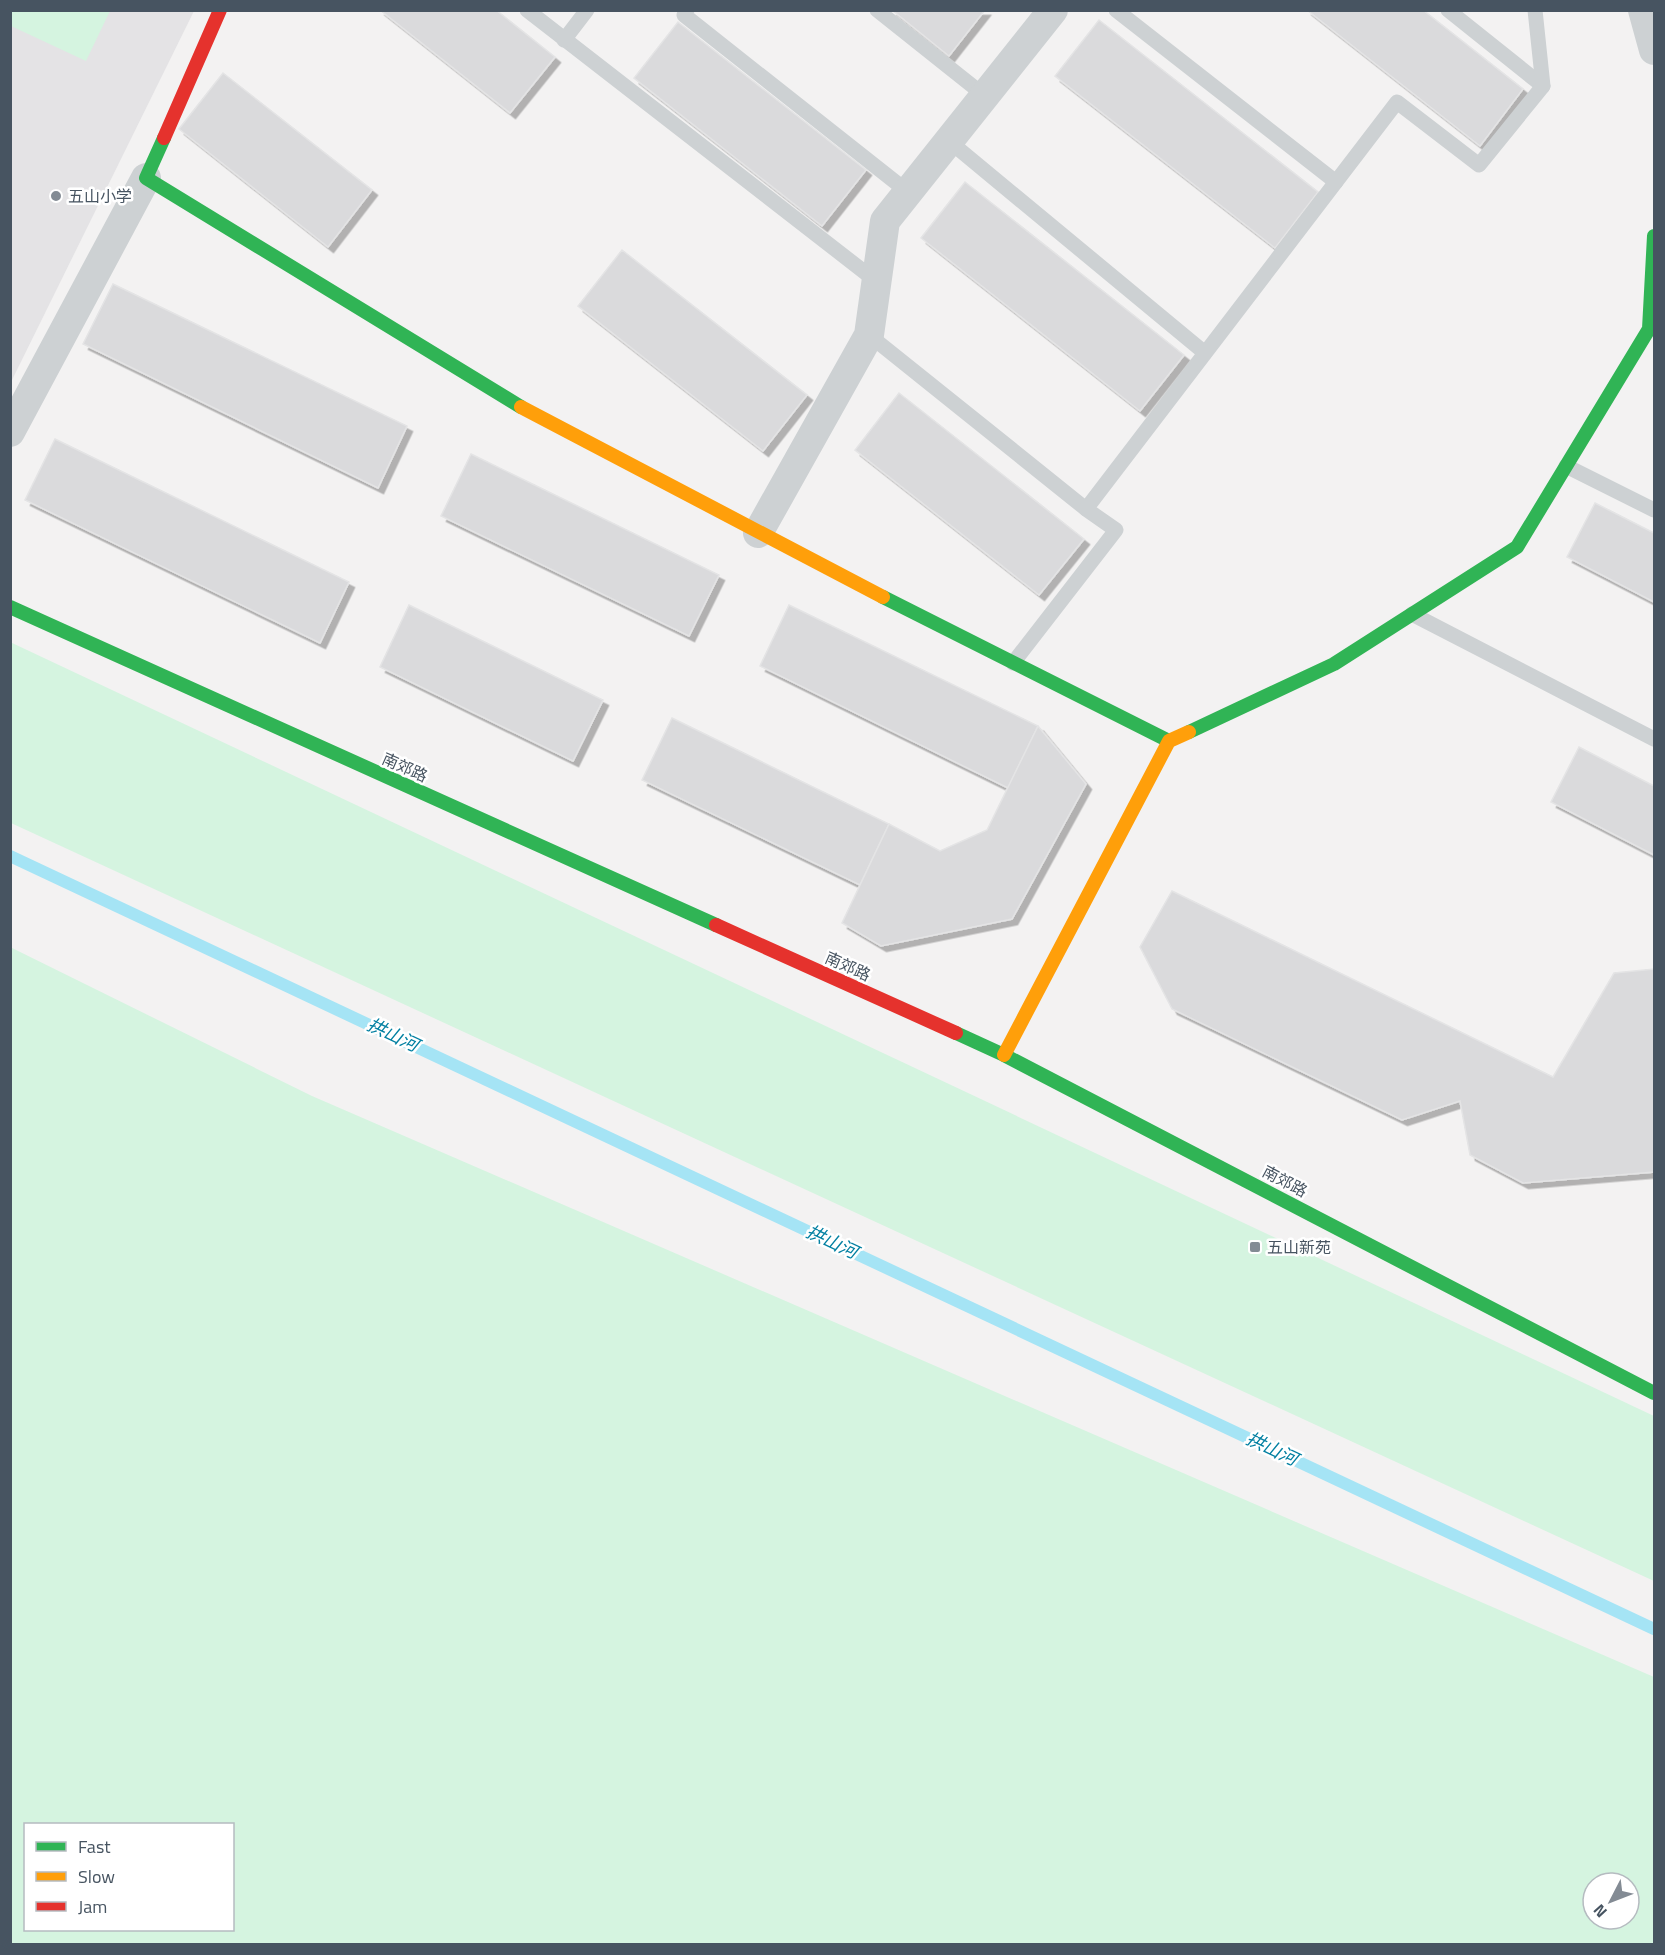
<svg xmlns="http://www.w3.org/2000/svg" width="1665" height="1955" viewBox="0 0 1665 1955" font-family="'Titillium Web','Noto Sans SC',sans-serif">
<defs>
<filter id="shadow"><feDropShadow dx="5.5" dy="5.5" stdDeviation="0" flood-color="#0004"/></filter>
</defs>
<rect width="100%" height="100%" fill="#f3f2f2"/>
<path fill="#e4e3e5" d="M 11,11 L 194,11 L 11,382 Z"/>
<g fill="#d5f4e0" fill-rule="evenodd">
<path d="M 11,10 L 110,10 L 110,11 L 86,61 L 11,26 Z"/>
<path d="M 10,642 L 1654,1416 L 1654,1581 L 11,823 Z"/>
<path d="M 10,947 L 312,1096 L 1654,1677 L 1654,1944 L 11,1944 ZM 26,1824 L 232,1824 L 232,1930 L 26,1930 ZM 1593,1883 L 1629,1883 L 1629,1919 L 1593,1919 Z"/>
</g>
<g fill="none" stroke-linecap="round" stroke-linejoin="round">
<path stroke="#a5e4f5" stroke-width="12" d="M 10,856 L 1654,1629"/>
</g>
<g fill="#dadadc" stroke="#e4e4e5" stroke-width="1.5" filter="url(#shadow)">
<path d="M 380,10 L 496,10 L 555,57 L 510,113 Z"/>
<path d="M 892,10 L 985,10 L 949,56 Z"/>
<path d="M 1307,10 L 1423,10 L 1523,89 L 1480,146 Z"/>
<path d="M 1099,20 L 1318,192 L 1275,248 L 1055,76 Z"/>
<path d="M 678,22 L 866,170 L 822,226 L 634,78 Z"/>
<path d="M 223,73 L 372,190 L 328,247 L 179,129 Z"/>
<path d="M 965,182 L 1184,355 L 1140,411 L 921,238 Z"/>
<path d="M 622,250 L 807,395 L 763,451 L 578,306 Z"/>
<path d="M 113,284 L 407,426 L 378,488 L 83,344 Z"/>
<path d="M 899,393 L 1084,539 L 1039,595 L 855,450 Z"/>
<path d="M 55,439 L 349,582 L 320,643 L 25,500 Z"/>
<path d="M 471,454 L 719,575 L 689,636 L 441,516 Z"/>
<path d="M 1595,503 L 1654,533 L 1654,602 L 1567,557 Z"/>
<path d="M 409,605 L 603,700 L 573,761 L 380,667 Z"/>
<path d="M 789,605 L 1038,726 L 1008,788 L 760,666 Z"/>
<path d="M 672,718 L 889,824 L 860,885 L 642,780 Z"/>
<path d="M 1038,726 L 1086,784 L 1012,919 L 881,946 L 842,923 L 889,824 L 940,851 L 987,830 Z"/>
<path d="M 1579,747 L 1654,786 L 1654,855 L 1551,802 Z"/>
<path d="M 1172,891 L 1553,1077 L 1614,973 L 1654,969 L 1654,1172 L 1523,1183 L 1470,1155 L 1460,1101 L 1402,1120 L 1172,1009 L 1140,947 Z"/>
</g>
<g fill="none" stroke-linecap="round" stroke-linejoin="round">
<g stroke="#cdd1d3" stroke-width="15">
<path d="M 527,10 L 876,281"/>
<path d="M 687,10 L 684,15 L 908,192"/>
<path d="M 877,10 L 985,96"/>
<path d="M 1116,10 L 1336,182"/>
<path d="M 1448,10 L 1543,86"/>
<path d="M 564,40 L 587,10"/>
<path d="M 949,141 L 1205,353"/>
<path d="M 869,335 L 1086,509"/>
<path d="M 1566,466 L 1654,510"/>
<path d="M 1412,614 L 1654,739"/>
<path d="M 1013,663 L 1116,530 L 1086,509 L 1397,102 L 1479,165 L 1543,86 L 1535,10"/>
</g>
<g stroke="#cdd1d3" stroke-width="30">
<path d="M 1643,10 L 1654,50"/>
<path d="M 10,432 L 146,178"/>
<path d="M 758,533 L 869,335 L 885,221 L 1053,10"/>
</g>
<g stroke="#30b455" stroke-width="14">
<path d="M 164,138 L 146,178 L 521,407"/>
<path d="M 883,597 L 1169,741"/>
<path d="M 10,607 L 716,925"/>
<path d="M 1189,732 L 1334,664 L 1517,547 L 1649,329 L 1654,236"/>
<path d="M 956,1033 L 1004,1055 L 1654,1393"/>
</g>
<g stroke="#ff9f0a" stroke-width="14">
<path d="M 521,407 L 883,597"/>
<path d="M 1004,1055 L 1169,741 L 1189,732"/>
</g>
<g stroke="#e5322d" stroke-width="14">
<path d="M 164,138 L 220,10"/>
<path d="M 716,925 L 956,1033"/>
</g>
</g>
<g fill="#838b94" stroke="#fff" stroke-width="2">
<circle cx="56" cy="196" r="6"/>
<rect x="1249" y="1241" width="12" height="12" rx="3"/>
</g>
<g text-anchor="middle" stroke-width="5" stroke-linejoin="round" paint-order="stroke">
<g font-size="16" fill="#475461" stroke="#fff" text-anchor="start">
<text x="68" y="202">五山小学</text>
<text x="1267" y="1253">五山新苑</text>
</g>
<g font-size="16" fill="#475461" stroke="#fff">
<text transform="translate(405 767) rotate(24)" y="6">南郊路</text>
<text transform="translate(848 966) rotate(24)" y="6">南郊路</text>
<text transform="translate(1285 1181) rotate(28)" y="6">南郊路</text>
</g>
<g font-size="18" font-style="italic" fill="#0380a2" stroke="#fff">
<text transform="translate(393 1035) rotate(25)" y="6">拱山河</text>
<text transform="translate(832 1242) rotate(25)" y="6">拱山河</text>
<text transform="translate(1272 1449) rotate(25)" y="6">拱山河</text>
</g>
</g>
<rect width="1665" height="1955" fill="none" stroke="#475461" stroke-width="24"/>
<rect x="24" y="1823" width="210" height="108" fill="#ffffff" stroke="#b5bbc0" stroke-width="1.5"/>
<rect x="36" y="1842" width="30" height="9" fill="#30b455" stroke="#b5bbc0" stroke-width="1.5"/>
<text x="78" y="1853" font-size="18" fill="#475461">Fast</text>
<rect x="36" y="1872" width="30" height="9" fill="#ff9f0a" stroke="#b5bbc0" stroke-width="1.5"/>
<text x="78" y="1883" font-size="18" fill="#475461">Slow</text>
<rect x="36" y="1902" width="30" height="9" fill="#e5322d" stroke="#b5bbc0" stroke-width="1.5"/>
<text x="78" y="1913" font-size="18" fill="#475461">Jam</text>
<g transform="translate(1611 1901) rotate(228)"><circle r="28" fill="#ffffff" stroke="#b5bbc0" stroke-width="1.5"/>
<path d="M0-4.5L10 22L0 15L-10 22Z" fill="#838b94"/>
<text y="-9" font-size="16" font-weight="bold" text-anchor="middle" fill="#475461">N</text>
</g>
</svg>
